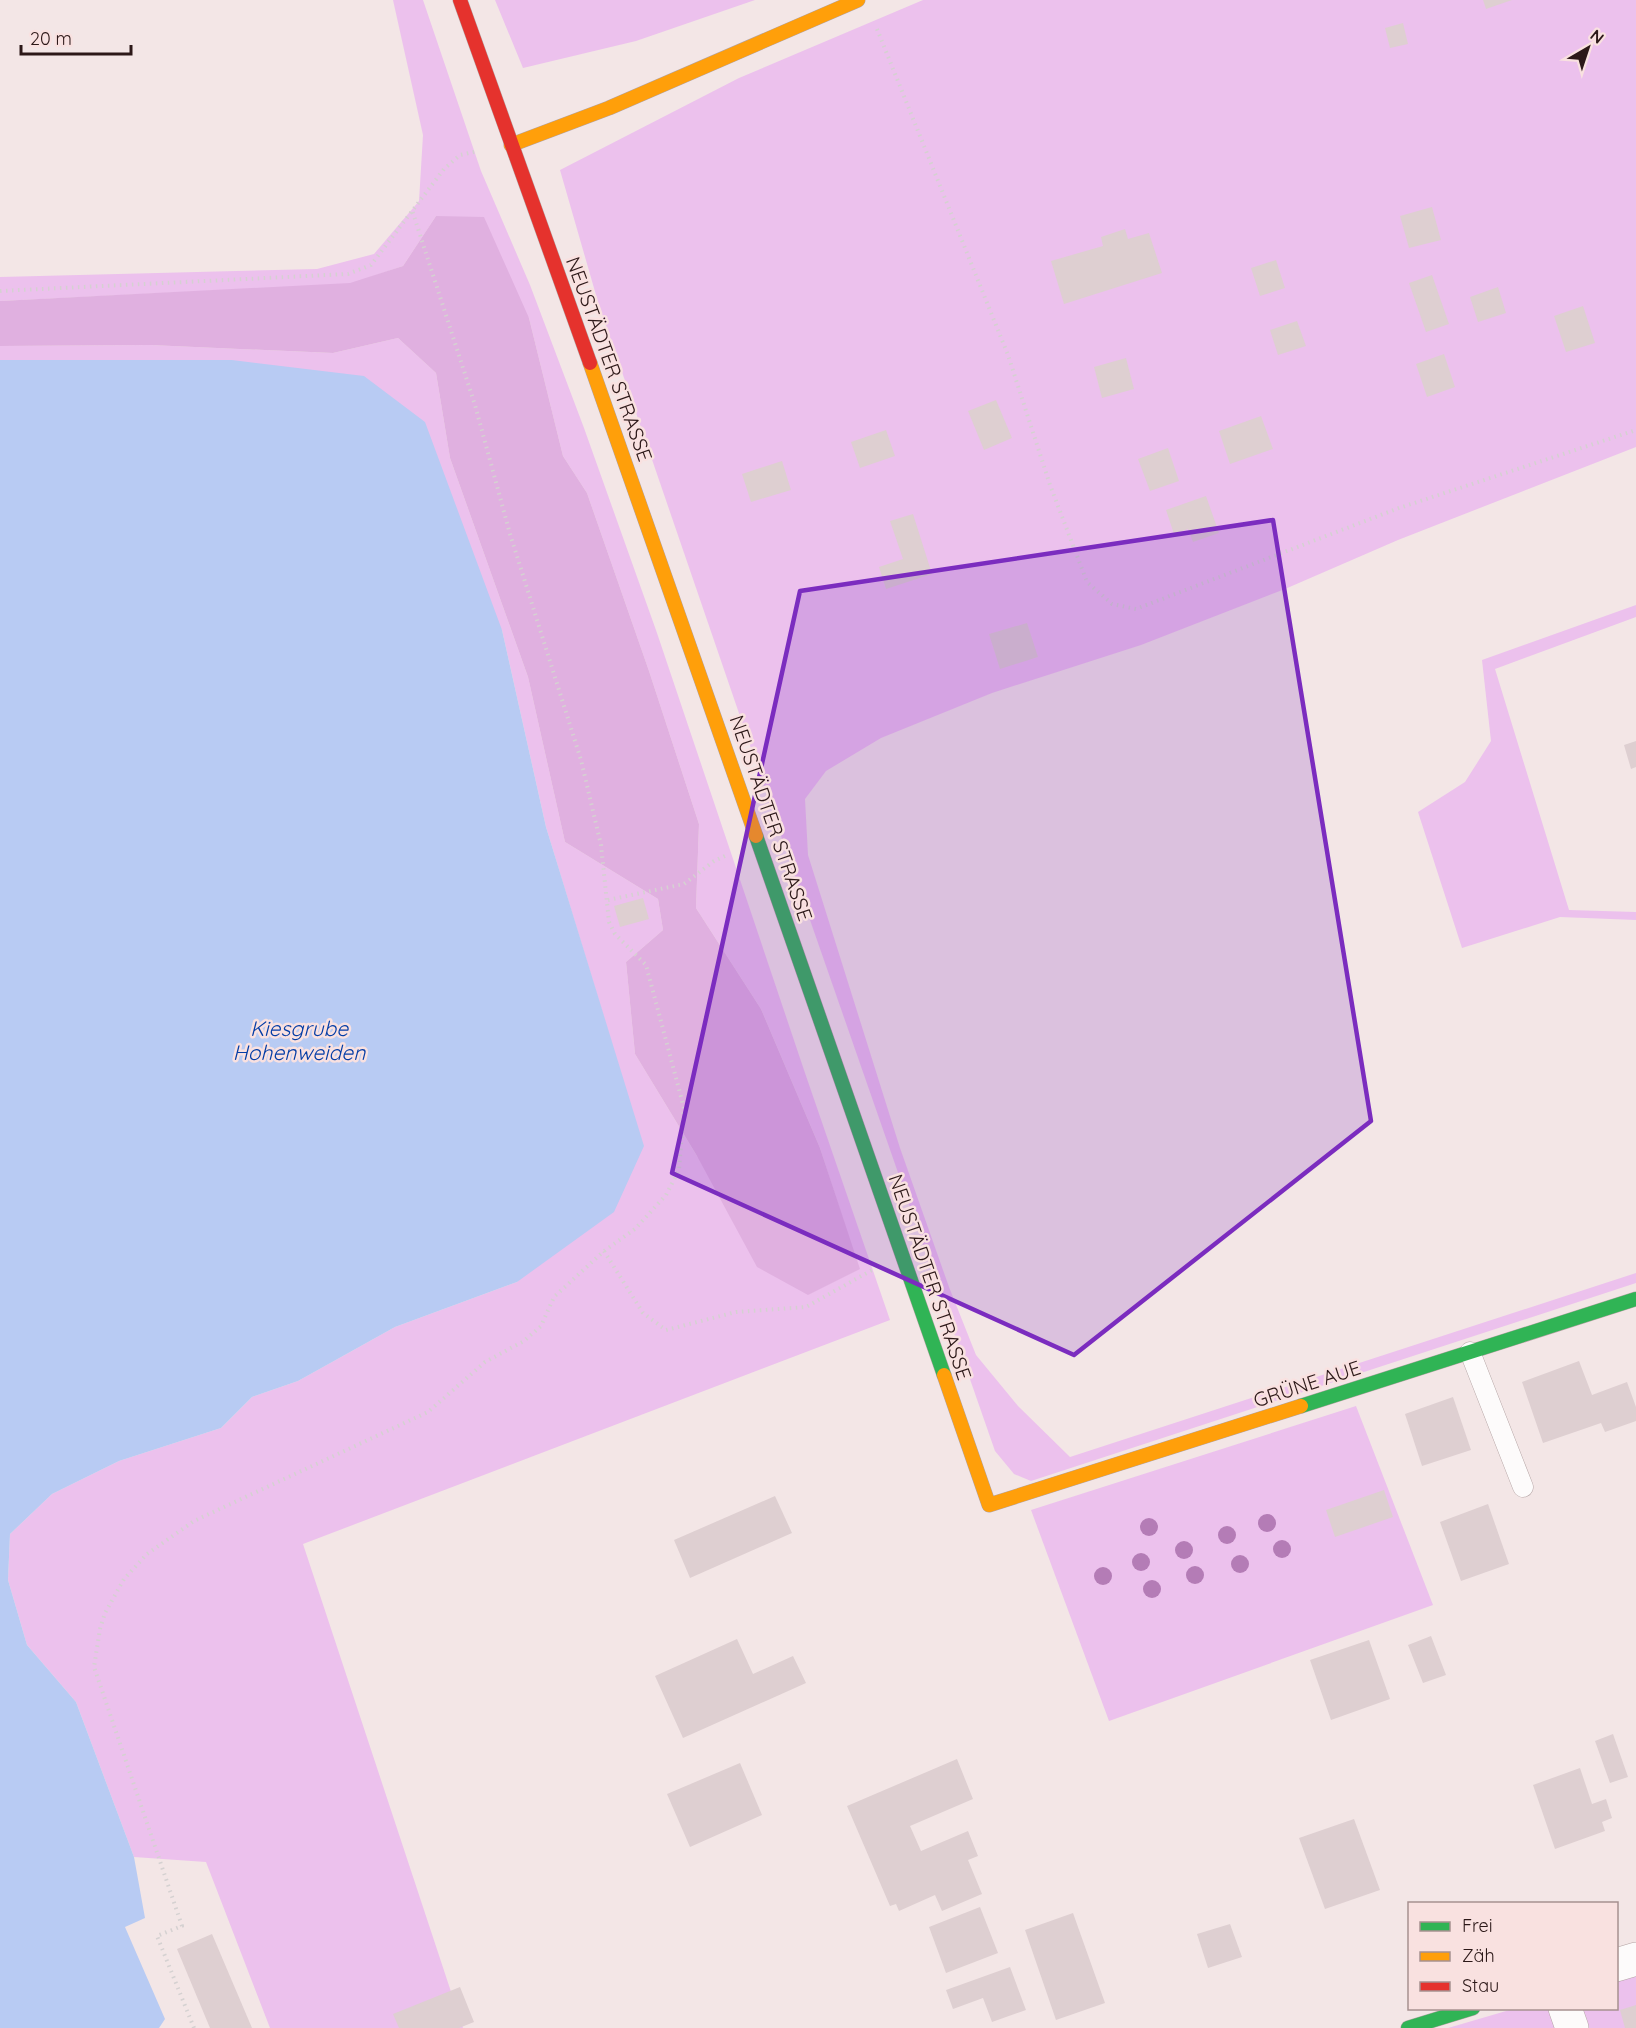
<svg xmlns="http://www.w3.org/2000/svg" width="1636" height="2028" viewBox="0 0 1636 2028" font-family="Quicksand,sans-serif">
<rect width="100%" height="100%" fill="#f3e6e6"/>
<g fill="#ecc1ed">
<path d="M 393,0 L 423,0 L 481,171 L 530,285 L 584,428 L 657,633 L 805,1073 L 890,1320 L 303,1544 L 463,2028 L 270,2028 L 206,1862 L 134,1857 L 76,1702 L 27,1645 L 8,1580 L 10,1534 L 52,1494 L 119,1461 L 221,1428 L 252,1397 L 298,1381 L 395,1327 L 517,1282 L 643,1146 L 546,827 L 502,630 L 232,360 L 0,360 L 0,346 L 150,345 L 333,353 L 398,338 L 436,373 L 450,458 L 528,677 L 565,842 L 658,899 L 663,930 L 626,962 L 635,1054 L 697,1156 L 859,1269 L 820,1148 L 761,1009 L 696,908 L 699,824 L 649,671 L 587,493 L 563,456 L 529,318 L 436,216 L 403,266 L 350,284 L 0,301 L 0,277 L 317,269 L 374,254 L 419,201 L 423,135 Z"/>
<path d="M 495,0 L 755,0 L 636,41 L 523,68 Z"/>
<path d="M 923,0 L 1636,0 L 1636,447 L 1398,540 L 1285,589 L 1141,645 L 992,693 L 881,738 L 826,771 L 805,799 L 808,855 L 900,1148 L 949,1287 L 976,1355 L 1018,1406 L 1070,1457 L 1636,1273 L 1636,1283 L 1031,1481 L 1014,1474 L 995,1451 L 802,897 L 598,302 L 560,170 L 739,78 Z"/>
<path d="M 1636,605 L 1636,617 L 1495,669 L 1569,910 L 1636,912 L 1636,920 L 1560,917 L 1462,948 L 1418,812 L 1465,782 L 1491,741 L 1482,660 Z"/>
<path d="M 1356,1406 L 1433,1605 L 1109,1721 L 1031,1510 Z"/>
<path d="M 1636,1972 L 1636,2028 L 1448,2028 L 1513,2009 L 1616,2008 L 1617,1978 Z"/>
</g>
<path fill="#e0b0e0" d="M 436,216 L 484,217 L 529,318 L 563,456 L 587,493 L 649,671 L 699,824 L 696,908 L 761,1009 L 820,1148 L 860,1269 L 808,1295 L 757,1267 L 697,1156 L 635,1054 L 626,962 L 663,930 L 658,899 L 565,842 L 528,677 L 450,458 L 436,373 L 398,338 L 333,353 L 150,345 L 0,346 L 0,301 L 350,283 L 403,266 Z"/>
<path fill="#b8cbf3" d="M 0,360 L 232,360 L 364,376 L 425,422 L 502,630 L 546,827 L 644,1146 L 614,1212 L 517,1282 L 395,1327 L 298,1381 L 252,1397 L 221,1428 L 119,1461 L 52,1494 L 10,1534 L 8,1580 L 27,1645 L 76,1702 L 134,1857 L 145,1918 L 125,1927 L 165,2019 L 159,2028 L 0,2028 Z"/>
<g fill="#decfd1">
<path d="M 1483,0 L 1512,0 L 1486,9 Z"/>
<path d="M 1403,23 L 1408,44 L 1390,48 L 1385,28 Z"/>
<path d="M 1432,207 L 1441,240 L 1409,248 L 1400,216 Z"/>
<path d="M 1125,229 L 1128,239 L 1149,233 L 1162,273 L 1064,304 L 1051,261 L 1103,246 L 1101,237 Z"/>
<path d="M 1276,260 L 1285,288 L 1260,296 L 1251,268 Z"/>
<path d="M 1432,275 L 1449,324 L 1426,332 L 1409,283 Z"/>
<path d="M 1498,287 L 1506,313 L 1478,322 L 1470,297 Z"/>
<path d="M 1583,306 L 1595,343 L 1566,352 L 1554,316 Z"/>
<path d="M 1297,321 L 1306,346 L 1278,355 L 1270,330 Z"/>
<path d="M 1444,354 L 1455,387 L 1427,397 L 1416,364 Z"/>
<path d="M 1126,358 L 1134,389 L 1102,398 L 1094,367 Z"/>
<path d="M 996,400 L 1012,438 L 984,450 L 968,411 Z"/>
<path d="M 1261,416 L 1273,449 L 1230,464 L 1219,431 Z"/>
<path d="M 886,430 L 895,456 L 860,468 L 851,442 Z"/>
<path d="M 1168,448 L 1179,481 L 1150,491 L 1138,459 Z"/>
<path d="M 782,461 L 791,490 L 751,502 L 742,474 Z"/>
<path d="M 1206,496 L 1219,533 L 1193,542 L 1188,529 L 1174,534 L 1166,510 Z"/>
<path d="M 913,514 L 932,574 L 886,589 L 879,567 L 903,559 L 890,521 Z"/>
<path d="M 1027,623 L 1038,657 L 1000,669 L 989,634 Z"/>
<path d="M 1636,741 L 1636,767 L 1631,769 L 1624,745 Z"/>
<path d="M 643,898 L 649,919 L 620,927 L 614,906 Z"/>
<path d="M 1579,1361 L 1592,1395 L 1627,1382 L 1636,1407 L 1636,1421 L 1605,1432 L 1601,1423 L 1543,1443 L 1522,1382 Z"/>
<path d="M 1453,1397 L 1471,1450 L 1422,1466 L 1405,1414 Z"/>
<path d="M 1384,1490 L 1393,1517 L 1335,1537 L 1326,1510 Z"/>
<path d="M 775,1496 L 792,1533 L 690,1578 L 674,1540 Z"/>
<path d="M 1488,1504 L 1509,1564 L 1461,1581 L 1440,1522 Z"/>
<path d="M 1431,1636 L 1446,1675 L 1423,1683 L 1408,1645 Z"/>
<path d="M 737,1639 L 753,1674 L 793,1656 L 806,1683 L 683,1738 L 655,1676 Z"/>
<path d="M 1369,1640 L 1390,1699 L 1331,1720 L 1310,1660 Z"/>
<path d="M 1613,1734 L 1628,1777 L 1610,1783 L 1595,1741 Z"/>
<path d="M 957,1759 L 973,1799 L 910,1826 L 921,1851 L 968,1831 L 978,1856 L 968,1860 L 982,1894 L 942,1911 L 935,1895 L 899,1911 L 896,1904 L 890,1906 L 847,1806 Z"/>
<path d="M 740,1763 L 762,1815 L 690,1847 L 667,1794 Z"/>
<path d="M 1580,1768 L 1592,1804 L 1606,1799 L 1612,1818 L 1602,1822 L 1605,1831 L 1555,1849 L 1533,1785 Z"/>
<path d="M 1354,1819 L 1380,1890 L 1325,1909 L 1299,1838 Z"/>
<path d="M 980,1907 L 998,1953 L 946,1973 L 929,1927 Z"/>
<path d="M 1073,1913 L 1105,2003 L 1056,2020 L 1025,1930 Z"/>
<path d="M 1230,1924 L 1242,1957 L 1208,1968 L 1197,1934 Z"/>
<path d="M 212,1934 L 252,2028 L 210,2028 L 177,1949 Z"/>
<path d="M 1010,1967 L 1026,2010 L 992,2022 L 983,1998 L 953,2009 L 946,1990 Z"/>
<path d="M 460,1987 L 474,2022 L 459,2028 L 399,2028 L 393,2014 Z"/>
<path d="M 1636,2005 L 1636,2028 L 1625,2028 L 1620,2010 Z"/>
</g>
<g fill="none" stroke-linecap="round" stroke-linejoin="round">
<g stroke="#b3a3a3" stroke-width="21">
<path id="lane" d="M 1470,1352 L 1523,1487"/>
</g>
<g stroke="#b3a3a3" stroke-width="34">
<g id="street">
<path d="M 1616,1965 L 1636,1959"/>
<path d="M 1565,2008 L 1572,2028"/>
</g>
</g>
<g stroke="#b3a3a3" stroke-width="15">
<g id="fast">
<path d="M 756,836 L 944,1375"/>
<path d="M 1301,1406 L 1636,1299"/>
<path d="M 1408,2028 L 1473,2008"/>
</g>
</g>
<g stroke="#b3a3a3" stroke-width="15">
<g id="slow">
<path d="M 511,145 L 609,108 L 858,0"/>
<path d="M 590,363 L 756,836"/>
<path d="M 944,1375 L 989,1505 L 1301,1406"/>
</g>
</g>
<g stroke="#b3a3a3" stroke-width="15">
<path id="jam" d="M 460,0 L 590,363"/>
</g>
<g stroke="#d5d1d1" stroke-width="4" stroke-dasharray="1.5 4.5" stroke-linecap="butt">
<path d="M 877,29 L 1008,355 L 1050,485 L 1087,582 L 1112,604 L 1136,609 L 1399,508 L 1636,430"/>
<path d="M 0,291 L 348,274 L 371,265 L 444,169 L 460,155 L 478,151"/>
<path d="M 608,900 L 684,884 L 714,861 L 727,855"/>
<path d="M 604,1251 L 643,1313 L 666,1330 L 736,1312 L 806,1307 L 872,1270"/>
<path d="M 194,2028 L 157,1936 L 182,1926 L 94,1667 L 100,1629 L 105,1613 L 124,1579 L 147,1554 L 194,1521 L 428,1412 L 485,1362 L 524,1341 L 541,1326 L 554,1297 L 604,1251 L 635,1229 L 666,1195 L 679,1170 L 684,1108 L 646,965 L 615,934 L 609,922 L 601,845 L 581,760 L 510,534 L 475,405 L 412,210"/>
</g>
<use href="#lane" stroke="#fdfbfb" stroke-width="20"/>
<use href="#street" stroke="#fdfbfb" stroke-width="33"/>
<use href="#fast" stroke="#30b455" stroke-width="14"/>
<use href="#slow" stroke="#ff9f0a" stroke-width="14"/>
<use href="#jam" stroke="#e5322d" stroke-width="14"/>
</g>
<g fill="#b47cb6">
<circle cx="1267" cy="1523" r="9"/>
<circle cx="1149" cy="1527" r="9"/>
<circle cx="1227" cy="1535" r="9"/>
<circle cx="1282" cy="1549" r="9"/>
<circle cx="1184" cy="1550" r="9"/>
<circle cx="1141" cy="1562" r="9"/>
<circle cx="1240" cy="1564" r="9"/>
<circle cx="1195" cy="1575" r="9"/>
<circle cx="1103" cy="1576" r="9"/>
<circle cx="1152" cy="1589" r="9"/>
</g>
<path fill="#7b2cbf" fill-opacity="0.2" stroke="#7b2cbf" stroke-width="4.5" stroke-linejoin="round" d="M 1273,520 L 1371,1121 L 1074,1355 L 672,1173 L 800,591 Z"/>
<g text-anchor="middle" stroke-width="5" stroke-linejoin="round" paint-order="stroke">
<g font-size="20" fill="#2c1818" stroke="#f9e1e0">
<text transform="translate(609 359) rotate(70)" y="7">NEUSTÄDTER STRASSE</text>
<text transform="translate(771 818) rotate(71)" y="7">NEUSTÄDTER STRASSE</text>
<text transform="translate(930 1277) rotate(71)" y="7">NEUSTÄDTER STRASSE</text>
<text transform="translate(1307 1384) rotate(-18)" y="7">GRÜNE AUE</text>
</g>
<g font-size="21" font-style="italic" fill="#043da6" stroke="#f9e1e0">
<text x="299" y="1036">Kiesgrube<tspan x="299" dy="24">Hohenweiden</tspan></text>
</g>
</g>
<rect x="1408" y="1902" width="210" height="108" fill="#f9e1e0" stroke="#a79190" stroke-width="1.5"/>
<rect x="1420" y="1922" width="30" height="9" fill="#30b455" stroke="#a79190" stroke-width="1.5"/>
<text x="1462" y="1932" font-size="18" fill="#2c1818">Frei</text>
<rect x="1420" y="1952" width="30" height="9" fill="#ff9f0a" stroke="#a79190" stroke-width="1.5"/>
<text x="1462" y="1962" font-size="18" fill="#2c1818">Zäh</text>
<rect x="1420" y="1982" width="30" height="9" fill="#e5322d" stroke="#a79190" stroke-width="1.5"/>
<text x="1462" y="1992" font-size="18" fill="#2c1818">Stau</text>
<g transform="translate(1588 48) rotate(39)" stroke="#f9e1e0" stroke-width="4.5" paint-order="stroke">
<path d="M0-4.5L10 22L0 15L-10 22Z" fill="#2c1818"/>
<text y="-9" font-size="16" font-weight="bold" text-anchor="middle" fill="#2c1818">N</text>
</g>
<path d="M21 45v9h110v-9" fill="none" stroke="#2c1818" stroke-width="3"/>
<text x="30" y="45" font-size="18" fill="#2c1818" stroke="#f9e1e0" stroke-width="4.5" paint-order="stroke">20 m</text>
</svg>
